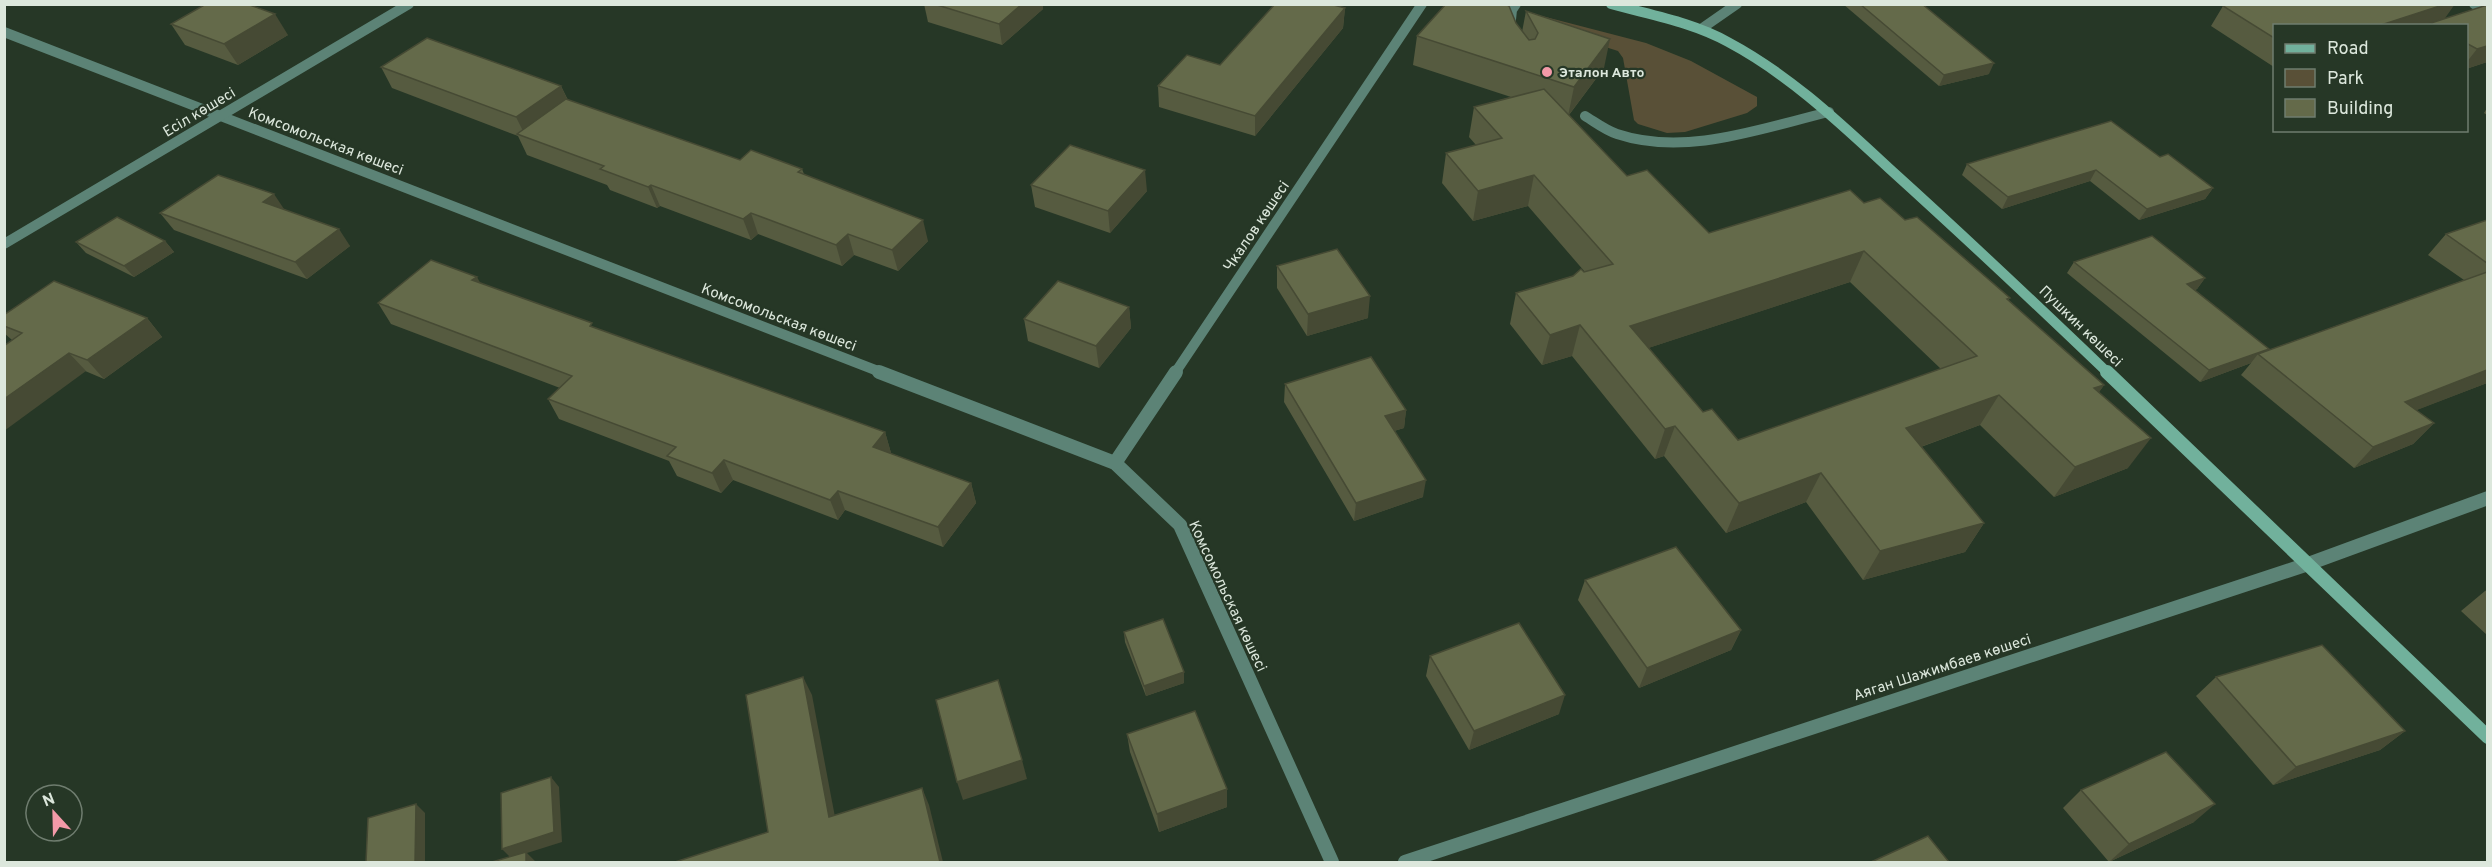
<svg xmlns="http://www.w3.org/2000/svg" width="2492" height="867" viewBox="0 0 2492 867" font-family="Overpass,sans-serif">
<rect width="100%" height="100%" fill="#263726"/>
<path fill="#595037" d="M 1538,15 L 1646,43 L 1691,61 L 1757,97 L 1757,106 L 1747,113 L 1685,132 L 1667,133 L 1638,124 L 1634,120 L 1623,58 L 1618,51 L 1536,25 L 1530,17 Z"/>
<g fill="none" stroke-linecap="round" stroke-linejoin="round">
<g stroke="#5c8376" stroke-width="10">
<path d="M 1510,29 L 1512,10 L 1516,4"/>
<path d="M 1585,116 C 1595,122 1605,130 1617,134 C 1686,157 1762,128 1829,112"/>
</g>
<g stroke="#5c8376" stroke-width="10">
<path d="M 2474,4 L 2488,12"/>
<path d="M 1701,29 L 1737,4"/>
<path d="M 4,32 L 883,373"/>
<path d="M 4,244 L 409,4"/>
<path d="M 1175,373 L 1422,4"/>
</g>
<g stroke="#5c8376" stroke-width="14">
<path d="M 879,372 L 1115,463 L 1180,525 L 1332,862"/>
<path d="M 1115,463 L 1176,372"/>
<path d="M 1405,862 L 2308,564 L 2488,498"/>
</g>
<path stroke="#71b19c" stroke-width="10" d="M 1611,4 C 1650,15 1692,22 1728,42 C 1790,75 1840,123 1892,171 C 1965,237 2037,305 2108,373"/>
<path stroke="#71b19c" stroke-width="14" d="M 2107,372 L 2488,737"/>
</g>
<g fill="#565b40" fill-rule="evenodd">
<path d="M 924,4 L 1043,4 L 1043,9 L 1002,45 L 928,22 Z"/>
<path d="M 1843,4 L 1923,4 L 1989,74 L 1939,86 Z"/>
<path d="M 2487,5 L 2487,62 L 2466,69 L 2466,26 L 2274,26 L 2274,67 L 2211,26 L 2223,6 L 2445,19 Z"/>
<path d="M 1345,8 L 1343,28 L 1255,136 L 1159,107 L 1158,86 L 1220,65 Z"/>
<path d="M 1526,11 L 1604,68 L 1569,115 L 1627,176 L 1709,233 L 1864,203 L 1905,220 L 2010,298 L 2008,301 L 2104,385 L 2099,392 L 2128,468 L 2054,497 L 1980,425 L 1921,447 L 1984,523 L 1965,552 L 1863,580 L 1806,502 L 1726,533 L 1664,456 L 1655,459 L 1572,356 L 1542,365 L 1510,324 L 1516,293 L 1585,272 L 1528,206 L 1473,221 L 1442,183 L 1446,153 L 1476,145 L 1469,137 L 1474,107 L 1511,97 L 1413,65 L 1417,36 L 1516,23 L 1522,32 ZM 1850,282 L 1941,369 L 1738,440 L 1703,412 L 1648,348 Z"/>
<path d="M 171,24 L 288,35 L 238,65 L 185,45 Z"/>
<path d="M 381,67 L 561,86 L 568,100 L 740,160 L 802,169 L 804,174 L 928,241 L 898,271 L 854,255 L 842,266 L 758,234 L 751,240 L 660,206 L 657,208 L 610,190 L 607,185 L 527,155 L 518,136 L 392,88 Z"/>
<path d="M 2487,108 L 2487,115 L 2484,113 Z"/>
<path d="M 2160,157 L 2213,188 L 2205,199 L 2139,220 L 2090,181 L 2002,209 L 1962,175 L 1967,164 Z"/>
<path d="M 1031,185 L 1147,191 L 1110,233 L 1035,207 Z"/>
<path d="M 284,209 L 350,246 L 307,279 L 174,230 L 160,213 Z"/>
<path d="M 2487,220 L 2487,383 L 2416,410 L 2434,423 L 2413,444 L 2354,468 L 2241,375 L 2251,363 L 2200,382 L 2067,273 L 2074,262 L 2205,278 L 2197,289 L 2195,290 L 2269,349 L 2266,351 L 2464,280 L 2428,255 L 2446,234 Z"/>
<path d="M 165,241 L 174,252 L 134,277 L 86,253 L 76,242 Z"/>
<path d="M 1277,266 L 1368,318 L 1307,336 L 1277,288 Z"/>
<path d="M 480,283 L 594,328 L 885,432 L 891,453 L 890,453 L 971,483 L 976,503 L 943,547 L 845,510 L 838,520 L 733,480 L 721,493 L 677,476 L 669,461 L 559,419 L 548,399 L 560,388 L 391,324 L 378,303 Z"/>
<path d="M 1129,307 L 1131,328 L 1099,368 L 1028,341 L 1024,319 Z"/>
<path d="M 4,315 L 147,318 L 162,337 L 104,379 L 12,340 L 4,333 Z"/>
<path d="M 1285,384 L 1406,410 L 1404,428 L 1394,431 L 1423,497 L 1354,521 L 1284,402 Z"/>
<path d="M 1585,580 L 1741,630 L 1731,650 L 1639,688 L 1578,600 Z"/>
<path d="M 2487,590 L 2487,635 L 2461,611 L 2485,591 Z"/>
<path d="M 1124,632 L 1184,683 L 1146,696 L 1125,642 Z"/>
<path d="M 1430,656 L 1559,714 L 1469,750 L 1426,676 Z"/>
<path d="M 2216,677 L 2405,731 L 2380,750 L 2273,785 L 2196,696 Z"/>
<path d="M 1127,734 L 1227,807 L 1159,832 L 1130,752 Z"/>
<path d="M 2081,790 L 2194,822 L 2109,862 L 2063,808 Z"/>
</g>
<g fill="#464a34">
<path d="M 1022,4 L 1043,4 L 1043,9 L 1002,45 L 999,24 Z"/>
<path d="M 2446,4 L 2455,4 L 2443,21 L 2431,23 L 2428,26 L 2378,26 Z"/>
<path d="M 1345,8 L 1343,28 L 1255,136 L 1255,116 Z"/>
<path d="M 275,14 L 288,35 L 238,65 L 224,44 Z"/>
<path d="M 1610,39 L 1604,68 L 1568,116 L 1574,87 Z"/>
<path d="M 2487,46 L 2487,62 L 2466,69 L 2466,63 L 2477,49 Z"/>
<path d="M 1994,63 L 1989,74 L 1939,86 L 1944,75 Z"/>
<path d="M 561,86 L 571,107 L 526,137 L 516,117 Z"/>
<path d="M 1145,170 L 1147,191 L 1110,233 L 1108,211 Z"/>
<path d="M 2096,170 L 2090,181 L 2002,209 L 2008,197 Z"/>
<path d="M 1534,175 L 1528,206 L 1473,221 L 1478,191 Z"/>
<path d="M 651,185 L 660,206 L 657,208 L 648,187 Z"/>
<path d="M 2213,188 L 2205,199 L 2139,220 L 2147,209 Z"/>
<path d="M 274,194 L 286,212 L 263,202 Z"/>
<path d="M 751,213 L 758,234 L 751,240 L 743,219 Z"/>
<path d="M 923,220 L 928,241 L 898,271 L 892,250 Z"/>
<path d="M 339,229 L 350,246 L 307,279 L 295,262 Z"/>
<path d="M 848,234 L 854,255 L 842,266 L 836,245 Z"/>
<path d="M 165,241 L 174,252 L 134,277 L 124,266 Z"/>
<path d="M 1864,251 L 1850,282 L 1621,357 L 1630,326 Z"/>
<path d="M 477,277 L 488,297 L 472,280 Z"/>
<path d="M 2205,278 L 2197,289 L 2179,295 L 2187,284 Z"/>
<path d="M 1370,296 L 1368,318 L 1307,336 L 1308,314 Z"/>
<path d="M 1129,307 L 1131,328 L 1099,368 L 1096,346 Z"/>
<path d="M 147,318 L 162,337 L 104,379 L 87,360 Z"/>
<path d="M 1580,325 L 1572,356 L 1542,365 L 1550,335 Z"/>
<path d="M 2269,349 L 2262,357 L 2258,354 L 2251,363 L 2200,382 L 2209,370 Z"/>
<path d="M 69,353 L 86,371 L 4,431 L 4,399 Z"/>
<path d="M 2487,370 L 2487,383 L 2386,422 L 2405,402 Z"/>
<path d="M 2104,385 L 2083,415 L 2094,388 Z"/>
<path d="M 1999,395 L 1980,425 L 1890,458 L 1906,428 Z"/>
<path d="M 1406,410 L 1404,428 L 1383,434 L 1385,416 Z"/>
<path d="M 2434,423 L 2413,444 L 2354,468 L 2373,447 Z"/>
<path d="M 1675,426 L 1664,456 L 1655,459 L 1665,429 Z"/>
<path d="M 885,432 L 891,453 L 879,467 L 873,447 Z"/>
<path d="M 2151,438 L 2128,468 L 2054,497 L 2075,467 Z"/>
<path d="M 724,460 L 733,480 L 721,493 L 712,473 Z"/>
<path d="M 1821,473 L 1806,502 L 1726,533 L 1739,503 Z"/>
<path d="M 1426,480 L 1423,497 L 1354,521 L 1356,503 Z"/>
<path d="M 971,483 L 976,503 L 943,547 L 938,527 Z"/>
<path d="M 838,491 L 845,510 L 838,520 L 830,500 Z"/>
<path d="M 1984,523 L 1965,552 L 1863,580 L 1880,551 Z"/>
<path d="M 1741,630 L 1731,650 L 1639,688 L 1647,668 Z"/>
<path d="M 1184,672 L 1184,683 L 1146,696 L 1144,686 Z"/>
<path d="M 803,677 L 812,695 L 838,833 L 829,817 Z"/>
<path d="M 1565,695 L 1559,714 L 1469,750 L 1474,731 Z"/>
<path d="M 2405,731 L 2380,750 L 2273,785 L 2296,767 Z"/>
<path d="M 1022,760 L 1027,779 L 963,800 L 957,782 Z"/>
<path d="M 551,777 L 559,787 L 562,842 L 527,853 L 536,862 L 526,862 L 511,858 L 502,849 Z"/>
<path d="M 922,788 L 929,805 L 943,862 L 940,862 Z"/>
<path d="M 1227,789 L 1227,807 L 1159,832 L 1157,814 Z"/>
<path d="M 416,804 L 425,813 L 425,862 L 415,862 Z"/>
<path d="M 2215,804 L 2194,822 L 2109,862 L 2129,844 Z"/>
</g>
<g fill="#646a4a" stroke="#464a34" stroke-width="1.5" fill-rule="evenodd">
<path d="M 206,4 L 247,4 L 275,14 L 224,44 L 171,24 Z"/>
<path d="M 934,4 L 1022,4 L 999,24 Z"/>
<path d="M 1275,4 L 1330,4 L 1345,8 L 1255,116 L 1158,86 L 1187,55 L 1220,65 Z"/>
<path d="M 1446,4 L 1505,4 L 1509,6 L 1516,23 L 1529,40 L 1535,39 L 1538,33 L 1526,11 L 1610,39 L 1574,87 L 1417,36 Z"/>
<path d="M 1860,4 L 1922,4 L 1994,63 L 1944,75 Z"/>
<path d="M 2229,4 L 2446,4 L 2378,26 L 2274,26 L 2274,38 L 2223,6 Z"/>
<path d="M 2487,5 L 2487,46 L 2477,49 L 2466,43 L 2466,26 L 2435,26 L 2431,23 Z"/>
<path d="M 427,38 L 561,86 L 516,117 L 381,67 Z"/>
<path d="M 1544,89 L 1627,176 L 1647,170 L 1709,233 L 1850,190 L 1864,203 L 1880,198 L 1905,220 L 1917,217 L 2010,298 L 2007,299 L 2104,385 L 2094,388 L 2151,438 L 2075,467 L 1999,395 L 1906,428 L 1984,523 L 1880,551 L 1821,473 L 1739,503 L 1675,426 L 1665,429 L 1580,325 L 1550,335 L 1516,293 L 1573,276 L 1581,269 L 1584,272 L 1613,264 L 1534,175 L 1478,191 L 1446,153 L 1502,138 L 1474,107 ZM 1864,251 L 1977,356 L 1738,440 L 1712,409 L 1703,412 L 1630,326 Z"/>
<path d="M 566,99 L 740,160 L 751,150 L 802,169 L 798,172 L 923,220 L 892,250 L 848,234 L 836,245 L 751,213 L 743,219 L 651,185 L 648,187 L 600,169 L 604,166 L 517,134 Z"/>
<path d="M 2111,121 L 2160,157 L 2168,154 L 2213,188 L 2147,209 L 2096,170 L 2008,197 L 1967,164 Z"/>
<path d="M 1070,145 L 1145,170 L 1108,211 L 1031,185 Z"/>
<path d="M 218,175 L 274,194 L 263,202 L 339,229 L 295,262 L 160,213 Z"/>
<path d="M 117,217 L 165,241 L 124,266 L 76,242 Z"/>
<path d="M 2487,220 L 2487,263 L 2446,234 Z"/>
<path d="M 2152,236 L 2205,278 L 2187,284 L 2269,349 L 2209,370 L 2074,262 Z"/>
<path d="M 1337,249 L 1370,296 L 1308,314 L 1277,266 Z"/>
<path d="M 431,260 L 477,277 L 472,280 L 592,323 L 590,326 L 885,432 L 873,447 L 971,483 L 938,527 L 838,491 L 830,500 L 724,460 L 712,473 L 667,456 L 676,447 L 548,399 L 572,376 L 378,303 Z"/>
<path d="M 2487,272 L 2487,370 L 2405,402 L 2434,423 L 2373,447 L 2258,354 Z"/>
<path d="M 54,281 L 147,318 L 87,360 L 69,353 L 4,399 L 4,346 L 22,333 L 4,326 L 4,315 Z"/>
<path d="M 1058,281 L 1129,307 L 1096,346 L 1024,319 Z"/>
<path d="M 1371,357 L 1406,410 L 1385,416 L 1426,480 L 1356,503 L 1285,384 Z"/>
<path d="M 1676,547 L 1741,630 L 1647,668 L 1585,580 Z"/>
<path d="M 1163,619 L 1184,672 L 1144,686 L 1124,632 Z"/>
<path d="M 1519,623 L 1565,695 L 1474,731 L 1430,656 Z"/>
<path d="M 2322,645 L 2405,731 L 2296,767 L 2216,677 Z"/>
<path d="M 803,677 L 829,817 L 922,788 L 940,862 L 675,862 L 768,832 L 746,695 Z"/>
<path d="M 998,680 L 1022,760 L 957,782 L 936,700 Z"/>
<path d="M 1195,711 L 1227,789 L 1157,814 L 1127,734 Z"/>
<path d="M 2166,752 L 2215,804 L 2129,844 L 2081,790 Z"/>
<path d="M 551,777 L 554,832 L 502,849 L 501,793 Z"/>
<path d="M 416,804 L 415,862 L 366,862 L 368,818 Z"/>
<path d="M 1928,836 L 1949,862 L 1871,862 Z"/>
<path d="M 526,852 L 526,862 L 492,862 Z"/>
</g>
<circle fill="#f39aa8" stroke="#263726" stroke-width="2" cx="1547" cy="72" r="6"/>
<g text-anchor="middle" stroke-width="4.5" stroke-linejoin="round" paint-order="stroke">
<g font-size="14" font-weight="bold" fill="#dce7dc" stroke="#263726" text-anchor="start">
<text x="1559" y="77">Эталон Авто</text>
</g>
<g font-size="15" fill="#dce7dc" stroke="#263726">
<text transform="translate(199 112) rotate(-31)" y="5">Есіл көшесі</text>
<text transform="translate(326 141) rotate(21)" y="5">Комсомольская көшесі</text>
<text transform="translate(1256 226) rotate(-56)" y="5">Чкалов көшесі</text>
<text transform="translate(779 317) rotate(21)" y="5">Комсомольская көшесі</text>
<text transform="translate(2081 326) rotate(44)" y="5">Пушкин көшесі</text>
<text transform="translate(1228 596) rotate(65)" y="5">Комсомольская көшесі</text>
<text transform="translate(1942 667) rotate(-18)" y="5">Аяган Шажимбаев көшесі</text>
</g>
</g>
<rect width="2492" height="867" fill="none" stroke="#dce7dc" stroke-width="12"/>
<rect x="2273" y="24" width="195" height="108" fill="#263726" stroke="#6f7d6f" stroke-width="1.5"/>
<rect x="2285" y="44" width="30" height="9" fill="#71b19c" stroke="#6f7d6f" stroke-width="1.5"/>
<text x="2327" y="54" font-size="18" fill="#dce7dc">Road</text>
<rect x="2285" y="69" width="30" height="18" fill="#595037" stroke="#6f7d6f" stroke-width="1.5"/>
<text x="2327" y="84" font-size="18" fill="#dce7dc">Park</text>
<rect x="2285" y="99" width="30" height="18" fill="#646a4a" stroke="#6f7d6f" stroke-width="1.5"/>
<text x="2327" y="114" font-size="18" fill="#dce7dc">Building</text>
<g transform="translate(54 813) rotate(338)"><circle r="28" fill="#263726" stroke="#6f7d6f" stroke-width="1.5"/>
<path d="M0-4.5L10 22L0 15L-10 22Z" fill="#f39aa8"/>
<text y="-9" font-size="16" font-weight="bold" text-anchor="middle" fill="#dce7dc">N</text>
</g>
</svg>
